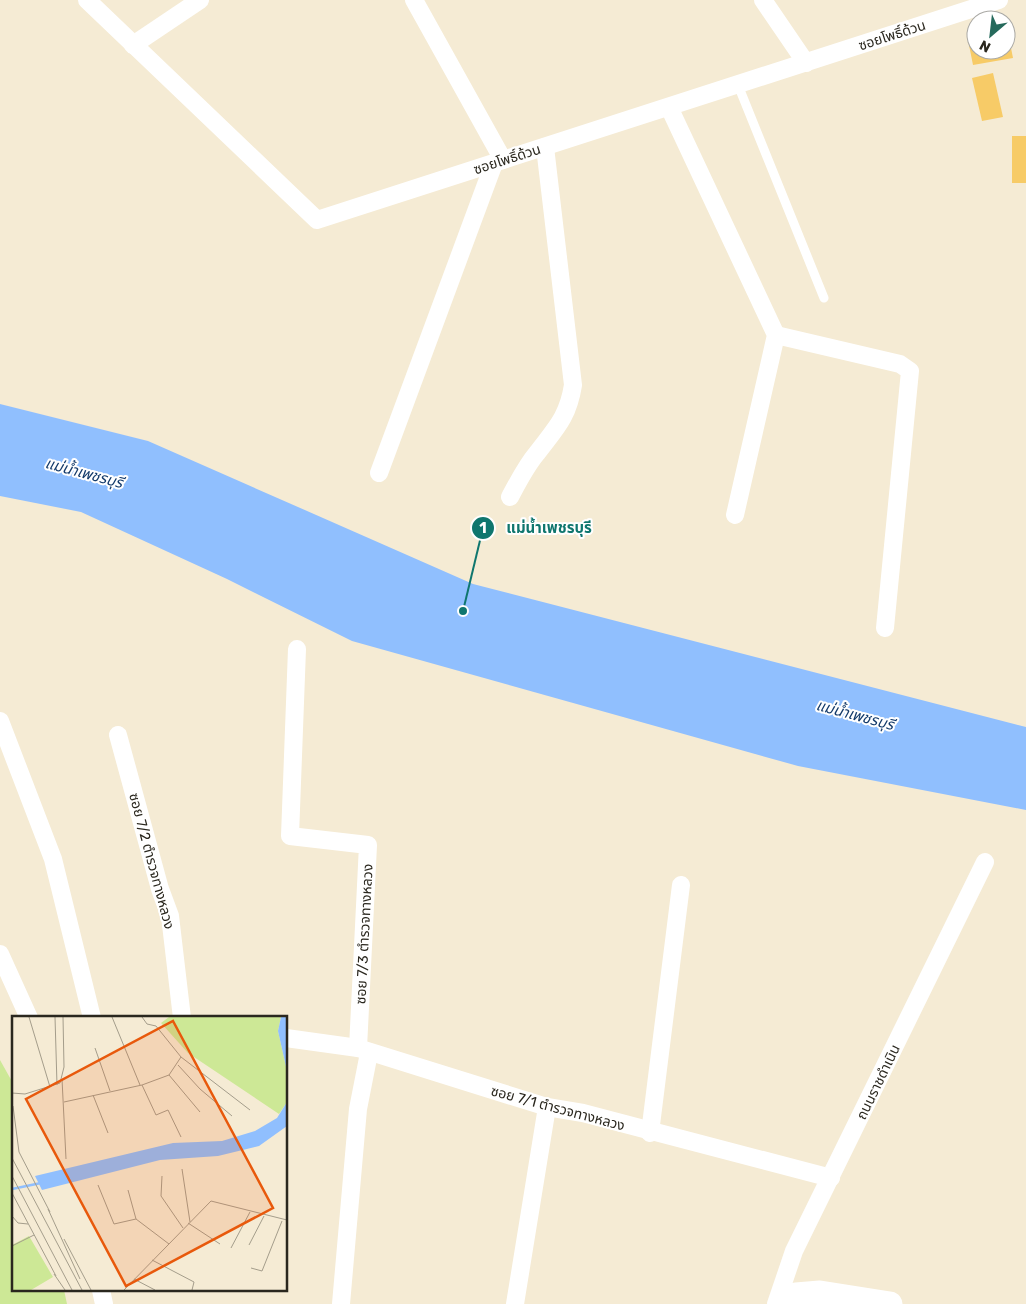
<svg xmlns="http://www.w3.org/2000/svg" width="1026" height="1304" viewBox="0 0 1026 1304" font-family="Rubik,'Noto Sans Thai',sans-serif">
<rect width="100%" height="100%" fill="#f5ebd4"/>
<path fill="#cde896" d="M 0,1060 L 14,1085 L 14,1290 L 64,1290 L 67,1304 L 0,1304 Z"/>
<path fill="#90bffe" d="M 0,404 L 148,441 L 473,584 L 1026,727 L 1026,810 L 798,766 L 352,641 L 227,579 L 81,512 L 0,496 Z"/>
<g fill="#f7cb67">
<path d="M 1006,33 L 1008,33 L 1013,58 L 973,65 L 968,40 L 976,39 L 976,50 L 1006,50 Z"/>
<path d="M 993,73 L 1003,117 L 982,121 L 972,78 Z"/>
<rect x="1012" y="136" width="14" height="47"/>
</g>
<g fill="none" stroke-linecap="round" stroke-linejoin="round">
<path stroke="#fff" stroke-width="9" d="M 738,85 L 824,298"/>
<g stroke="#fff" stroke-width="18">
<path d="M 87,0 L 317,220 L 999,0"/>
<path d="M 414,0 L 503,160"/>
<path d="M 763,0 L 806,63"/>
<path d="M 133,45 L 200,0"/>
<path d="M 669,107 L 776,335 L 735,515"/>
<path d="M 776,335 L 900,364 L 910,371 L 885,628"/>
<path d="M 379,473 L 494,163"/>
<path d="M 510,497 C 518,482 526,466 537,453 C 556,428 568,417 573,385 L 545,147"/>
<path d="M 297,649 L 290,836 L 368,845 L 358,1048"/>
<path d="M 0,721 L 53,859 L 92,1018"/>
<path d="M 118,735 L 160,889 L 170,916 L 182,1018"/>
<path d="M 0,954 L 29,1018"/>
<path d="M 286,1038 L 358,1048 L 547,1107 L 583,1113 L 831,1178"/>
<path d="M 650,1133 L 681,885"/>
<path d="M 101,1290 L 104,1304"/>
<path d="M 341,1304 L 358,1109 L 369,1053"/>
<path d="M 515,1304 L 547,1107"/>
<path d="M 776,1304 L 794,1251 L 985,862"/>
</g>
<path stroke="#fff" stroke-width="25" d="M 781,1304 L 796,1295 L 820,1293 L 890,1304"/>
</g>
<g text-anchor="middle" stroke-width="4" stroke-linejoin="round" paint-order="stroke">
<g font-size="14" fill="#2a271e" stroke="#fff">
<text transform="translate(892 35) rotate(-18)" y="5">ซอยโพธิ์ด้วน</text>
<text transform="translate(507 159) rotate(-18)" y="5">ซอยโพธิ์ด้วน</text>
<text transform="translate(152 861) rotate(75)" y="5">ซอย 7/2 ตำรวจทางหลวง</text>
<text transform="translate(364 934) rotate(-87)" y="5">ซอย 7/3 ตำรวจทางหลวง</text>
<text transform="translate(878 1082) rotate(-64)" y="5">ถนนราชดำเนิน</text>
<text transform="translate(558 1108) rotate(15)" y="5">ซอย 7/1 ตำรวจทางหลวง</text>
</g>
<g font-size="15" font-style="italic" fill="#133a6a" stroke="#fff">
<text transform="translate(84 473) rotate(15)" y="5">แม่น้ำเพชรบุรี</text>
<text transform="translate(855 715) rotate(15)" y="5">แม่น้ำเพชรบุรี</text>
</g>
</g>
<g transform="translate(12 1016)">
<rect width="275" height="275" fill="#f5ebd4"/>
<path d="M 157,1 L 269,1 L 266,15 L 275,55 L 275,86 L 267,98 L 176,37 L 149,7 ZM 17,220 L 41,261 L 19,274 L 0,274 L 0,229 Z" fill="#cde896"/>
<path d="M 269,1 L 275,1 L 275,55 L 266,15 ZM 275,86 L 275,110 L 247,130 L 206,140 L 148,144 L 30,174 L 23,160 L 161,127 L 210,125 L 243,115 L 265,102 Z" fill="#90bffe"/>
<path fill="none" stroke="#90bffe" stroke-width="2.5" d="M 0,173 L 29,167"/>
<path fill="none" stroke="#a49d8b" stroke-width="1" d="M 17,1 L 38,71M 43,1 L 45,69M 100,1 L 128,69M 130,1 L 135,8 L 144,10 L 169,41 L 238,94M 83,32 L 98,75M 166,49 L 188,73 L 220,100M 157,59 L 188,96M 50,63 L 54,143M 130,69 L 144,99 L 156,94 L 169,121M 0,77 L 13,78 L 48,67 L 52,51 L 51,1M 81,79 L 96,117M 52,86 L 130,69 L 157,59 L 169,41M 1,90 L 7,136 L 38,196M 0,142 L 70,274M 170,153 L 178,206M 0,160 L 60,274M 150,160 L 149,180 L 171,212M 86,169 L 102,208 L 124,203M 116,174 L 124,203 L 157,228M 0,177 L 44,260M 36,193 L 68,263M 0,200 L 6,207 L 16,208M 176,207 L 208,228M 52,223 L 79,274M 237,229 L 252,200M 0,230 L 22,219M 219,232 L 238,196M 140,244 L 182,266 L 180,274M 239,252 L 250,255 L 270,205M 42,258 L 53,274M 122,263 L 143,274M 112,274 L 199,185 L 275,204"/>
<path fill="#e8590c" fill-opacity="0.15" stroke="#e8590c" stroke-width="2.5" d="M 161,5 L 261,192 L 114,270 L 14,83 Z"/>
<rect width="275" height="275" fill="none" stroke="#2a271e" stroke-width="2.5"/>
</g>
<path fill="none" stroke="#0f766e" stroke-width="2" d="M463 611L483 528"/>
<g fill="#0f766e" stroke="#fff" stroke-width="2">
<circle cx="463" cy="611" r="5"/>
<circle cx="483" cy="528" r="12"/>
</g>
<g font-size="15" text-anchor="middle" font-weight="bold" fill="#fff">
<text x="483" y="533">1</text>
</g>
<g font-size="15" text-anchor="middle" font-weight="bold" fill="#0f766e" stroke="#fff" stroke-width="4" stroke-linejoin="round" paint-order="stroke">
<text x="549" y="533">แม่น้ำเพชรบุรี</text>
</g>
<g transform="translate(991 35) rotate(208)"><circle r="24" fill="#ffffff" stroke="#aaa9a5"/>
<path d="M0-4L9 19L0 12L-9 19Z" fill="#266a5c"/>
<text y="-8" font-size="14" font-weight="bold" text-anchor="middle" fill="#2a271e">N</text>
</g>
</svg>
